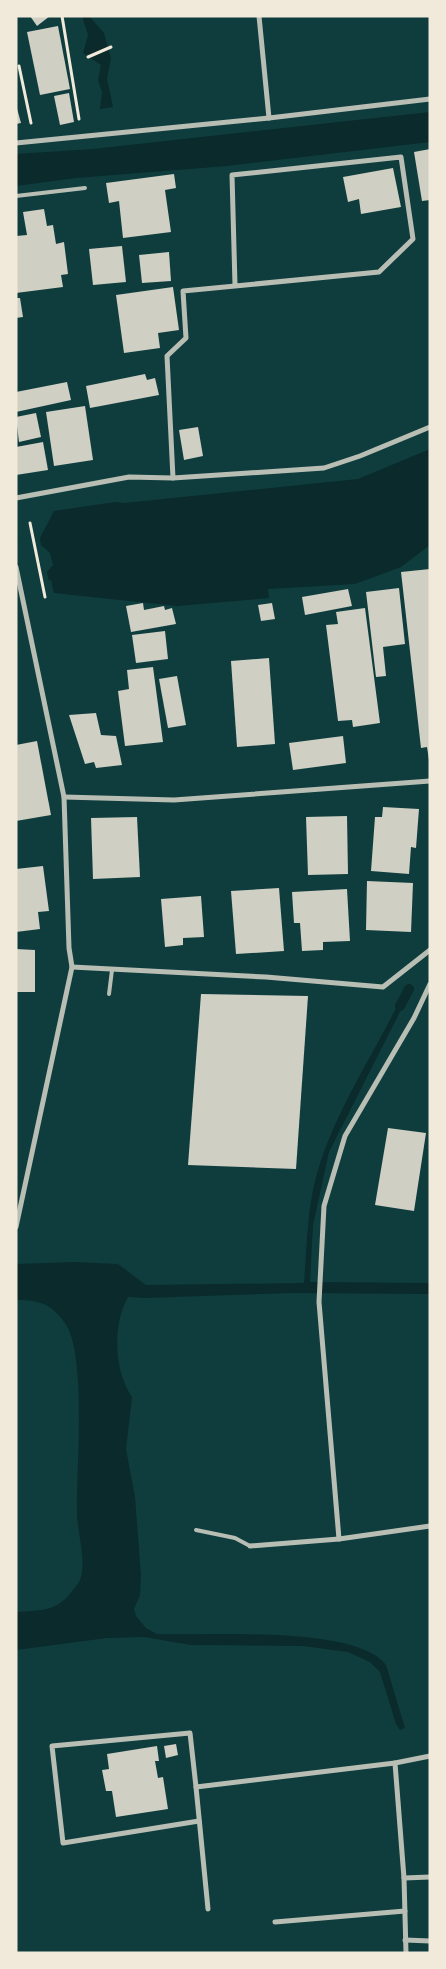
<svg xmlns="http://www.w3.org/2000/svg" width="446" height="1969" viewBox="0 0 446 1969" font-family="'Asap Condensed',sans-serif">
<rect width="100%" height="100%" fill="#0f3d3e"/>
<g fill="#0a2a2b">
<path d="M 82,16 L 89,16 L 104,33 L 111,58 L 107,79 L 113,107 L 100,109 L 102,92 L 98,80 L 101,65 L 83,53 L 88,35 Z"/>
<path d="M 430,112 L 430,142 L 227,166 L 76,178 L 16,186 L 16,154 L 93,149 Z"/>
<path d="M 430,449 L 430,545 L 401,567 L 355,584 L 268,589 L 269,598 L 177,606 L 54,593 L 51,580 L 16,588 L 16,543 L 40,538 L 54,511 L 115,502 L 124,503 L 358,479 Z"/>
<path d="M 404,992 L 408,996 L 329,1152 L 313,1225 L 310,1282 L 430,1283 L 430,1294 L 291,1293 L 145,1298 L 128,1297 C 112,1325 114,1371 132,1397 L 126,1449 L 135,1497 L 141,1576 L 140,1595 L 134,1609 L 136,1616 L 146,1628 L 157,1634 C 206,1636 357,1625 386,1665 L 405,1728 L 400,1730 L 396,1724 L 380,1672 L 370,1662 L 348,1652 L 303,1646 L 191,1645 L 144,1637 L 107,1638 L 16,1650 L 16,1612 C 42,1610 57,1612 73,1590 C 75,1587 79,1583 80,1580 C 87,1561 77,1532 77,1512 C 76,1470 87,1354 65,1323 C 51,1303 38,1300 16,1300 L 16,1264 L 76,1262 L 118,1264 L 146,1285 L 304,1283 C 307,1245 307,1206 318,1170 C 337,1107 376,1051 404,992 Z"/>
</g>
<path fill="#0f3d3e" d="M 39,532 L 41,545 L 50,553 L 53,565 L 47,572 L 51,591 L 49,583 L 16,591 L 16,540 L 38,536 Z"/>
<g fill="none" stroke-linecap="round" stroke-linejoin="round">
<path stroke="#0a2a2b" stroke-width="10" d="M 400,1006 L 409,989"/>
</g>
<g fill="#cfcfc3">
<path d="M 30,16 L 50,16 L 37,26 Z"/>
<path d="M 58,26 L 70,89 L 40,95 L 27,32 Z"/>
<path d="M 69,93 L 74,122 L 60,125 L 54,96 Z"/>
<path d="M 16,105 L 21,123 L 16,124 Z"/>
<path d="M 430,149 L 430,200 L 422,201 L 414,152 Z"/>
<path d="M 393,168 L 401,207 L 361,214 L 359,199 L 348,202 L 343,177 Z"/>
<path d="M 174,174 L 176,188 L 165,190 L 171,232 L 123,238 L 119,201 L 109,203 L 106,183 Z"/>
<path d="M 44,209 L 47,226 L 53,225 L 56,244 L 64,242 L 68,274 L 61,275 L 63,287 L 16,293 L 16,236 L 27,235 L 23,212 Z"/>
<path d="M 122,246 L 126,282 L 93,285 L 89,249 Z"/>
<path d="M 169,252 L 171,281 L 142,283 L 139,255 Z"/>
<path d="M 173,287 L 179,330 L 158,333 L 160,348 L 124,353 L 116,295 Z"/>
<path d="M 16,298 L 20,298 L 23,317 L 16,318 Z"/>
<path d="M 145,374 L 147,380 L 155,378 L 159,395 L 90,408 L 86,386 Z"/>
<path d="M 67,382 L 71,400 L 16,412 L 16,392 Z"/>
<path d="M 85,406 L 93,460 L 54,466 L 46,412 Z"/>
<path d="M 36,413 L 41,437 L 19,442 L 16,417 Z"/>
<path d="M 198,427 L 203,456 L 184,460 L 179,430 Z"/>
<path d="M 43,442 L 48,470 L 16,475 L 16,447 Z"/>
<path d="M 430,569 L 430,760 L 429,760 L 427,747 L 421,748 L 401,572 Z"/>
<path d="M 399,588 L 405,644 L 383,647 L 386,676 L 376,677 L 366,592 Z"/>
<path d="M 348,589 L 352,606 L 305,615 L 302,597 Z"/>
<path d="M 143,603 L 144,610 L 164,606 L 165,610 L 172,608 L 176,624 L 131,632 L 126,606 Z"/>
<path d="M 272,603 L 275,619 L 261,621 L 258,605 Z"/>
<path d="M 365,608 L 380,723 L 353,727 L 352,720 L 338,721 L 326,625 L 338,624 L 336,612 Z"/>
<path d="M 165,631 L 168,659 L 136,663 L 132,635 Z"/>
<path d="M 269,658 L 275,744 L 237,747 L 231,661 Z"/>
<path d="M 153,667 L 163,742 L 125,746 L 118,691 L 129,689 L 127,670 Z"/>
<path d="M 177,676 L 186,725 L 168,728 L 159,679 Z"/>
<path d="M 96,713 L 101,735 L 116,736 L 122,765 L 96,768 L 94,762 L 85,764 L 69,715 Z"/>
<path d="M 343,736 L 346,763 L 293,770 L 289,743 Z"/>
<path d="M 37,741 L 51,815 L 16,821 L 16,745 Z"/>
<path d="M 383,807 L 419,809 L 416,848 L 411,847 L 409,874 L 371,871 L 375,817 L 382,817 Z"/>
<path d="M 347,816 L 348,874 L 308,875 L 306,817 Z"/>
<path d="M 137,817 L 140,877 L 93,879 L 91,818 Z"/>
<path d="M 43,866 L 49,911 L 38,912 L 40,929 L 16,932 L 16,869 Z"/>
<path d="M 367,881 L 413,883 L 411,932 L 366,930 Z"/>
<path d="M 279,888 L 284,951 L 236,954 L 231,891 Z"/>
<path d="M 347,889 L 350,941 L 323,942 L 323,950 L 302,951 L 300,923 L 294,923 L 292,892 Z"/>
<path d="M 201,896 L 204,937 L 183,938 L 183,945 L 165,947 L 161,899 Z"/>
<path d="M 16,949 L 35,950 L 35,992 L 16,992 Z"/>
<path d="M 201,994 L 308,996 L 296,1169 L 188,1165 Z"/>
<path d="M 388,1128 L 426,1133 L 414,1211 L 375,1205 Z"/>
<path d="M 176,1744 L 178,1755 L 166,1758 L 164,1746 Z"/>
<path d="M 157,1746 L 159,1761 L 155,1761 L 158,1778 L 163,1777 L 168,1809 L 116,1817 L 112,1791 L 106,1791 L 102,1770 L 109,1769 L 107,1754 Z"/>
</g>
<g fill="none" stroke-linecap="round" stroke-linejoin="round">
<g stroke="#f1e9da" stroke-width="3">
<path d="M 62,16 L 79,119"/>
<path d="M 88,57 L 111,47"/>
<path d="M 19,66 L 31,123"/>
<path d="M 30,523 L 45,597"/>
</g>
<g stroke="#b8beb3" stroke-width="4">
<path d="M 16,196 L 85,188"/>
<path d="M 109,994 L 112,970"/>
<path d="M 196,1530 L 235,1538 L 250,1546"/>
</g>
<g stroke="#b8beb3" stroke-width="5">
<path d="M 259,16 L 269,118"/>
<path d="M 16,143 L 269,118 L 430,99"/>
<path d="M 173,478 L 167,356 L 186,338 L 183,291 L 379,272 L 413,239 L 401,157 L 232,175 L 235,285"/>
<path d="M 16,498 L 129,477 L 173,478 L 324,468 L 360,456 L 430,427"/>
<path d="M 16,567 L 64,797 L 69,948 L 72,967 L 16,1227"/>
<path d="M 64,797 L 174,800 L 430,781"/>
<path d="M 72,967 L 266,977 L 383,987 L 430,950"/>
<path d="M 339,1539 L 319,1302 L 324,1206 L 345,1136 L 414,1018 L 430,984"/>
<path d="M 250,1546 L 339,1539 L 430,1526"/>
<path d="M 196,1787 L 190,1733 L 52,1746 L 63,1843 L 199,1821"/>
<path d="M 404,1878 L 430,1877"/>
<path d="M 208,1909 L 196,1787 L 395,1763"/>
<path d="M 275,1922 L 405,1911"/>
<path d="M 405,1940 L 430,1941"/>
<path d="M 406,1953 L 404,1878 L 395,1763 L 430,1756"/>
</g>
</g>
<rect width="446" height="1969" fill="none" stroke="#f1e9da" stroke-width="35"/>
</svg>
